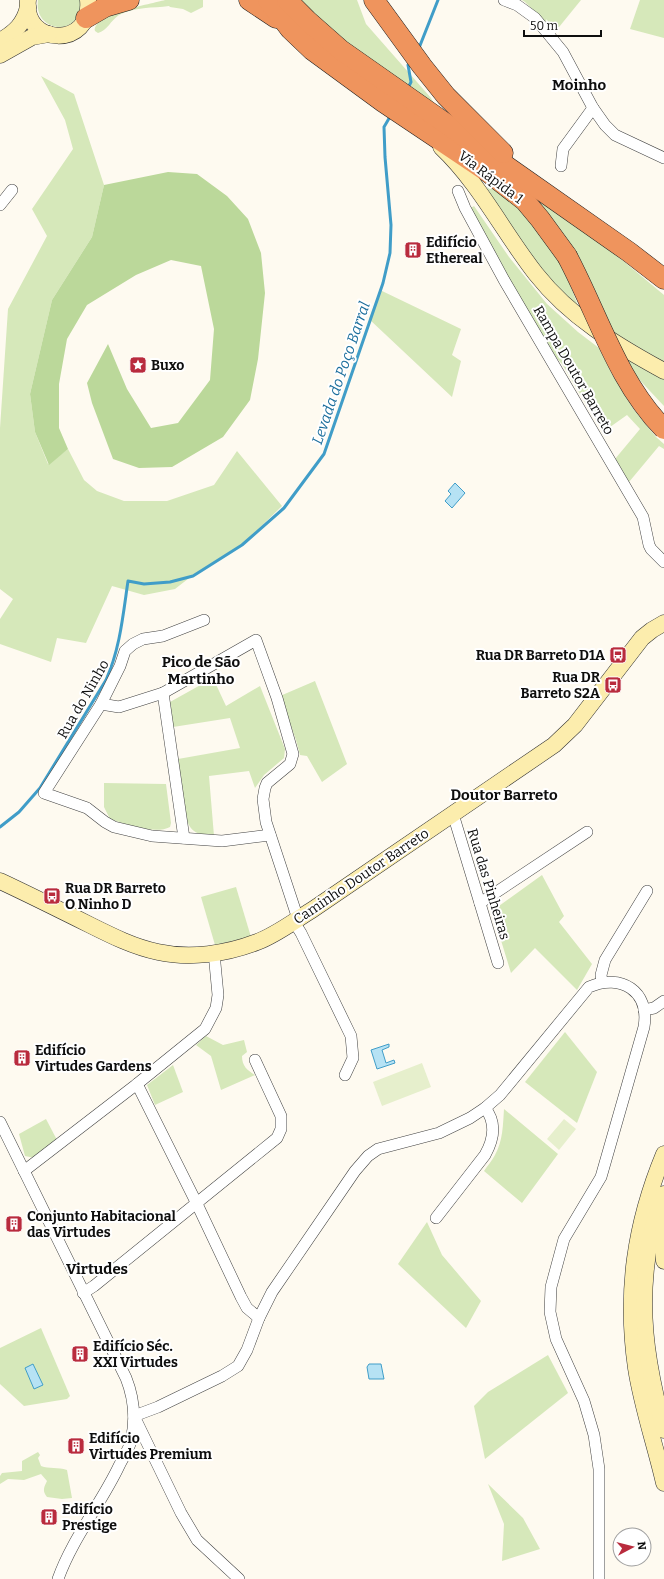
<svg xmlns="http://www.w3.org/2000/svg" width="664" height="1579" viewBox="0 0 664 1579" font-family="Bitter,serif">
<rect width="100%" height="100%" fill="#fefaf0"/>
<g fill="#d6e8ba">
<path d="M 38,0 L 81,0 C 82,39 33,33 38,0 Z"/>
<path d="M 165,0 L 203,0 L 203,7 L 191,13 L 183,9 L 170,7 L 169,6 C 154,8 133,7 119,15 C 111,20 107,31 98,33 L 95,31 C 92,14 151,4 165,0 Z"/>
<path d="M 293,0 L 357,0 L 366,24 L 431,98 L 434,104 L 431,108 Z"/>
<path d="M 522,0 L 581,0 L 555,32 L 525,2 Z"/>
<path d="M 640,0 L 664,0 L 664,38 L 630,29 Z"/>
<path d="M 41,76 L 74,94 L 104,185 L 92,237 L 52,300 L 30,394 L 35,432 L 48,464 L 68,449 L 84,480 L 97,491 L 124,501 L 167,501 L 214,485 L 237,451 L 282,506 L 242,545 L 193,575 L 175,589 L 144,595 L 112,586 L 86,643 L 57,638 L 51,662 L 0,644 L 0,619 L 13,599 L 0,589 L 0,428 L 8,309 L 47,236 L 32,209 L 73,149 L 65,120 Z"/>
<path d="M 483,178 C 495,188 507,197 518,208 C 547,235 568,274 580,312 L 546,276 L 495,205 Z"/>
<path d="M 538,200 L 609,249 L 664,295 L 664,406 L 634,374 L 535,202 Z"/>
<path d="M 474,206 L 509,257 L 547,304 L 578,332 L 599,348 L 613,376 L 634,410 L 656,437 L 664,444 L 664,449 L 659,446 L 629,482 L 615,459 L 640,429 L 627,415 L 603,432 L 562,364 L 548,349 L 469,209 Z"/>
<path d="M 380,290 L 461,329 L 452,355 L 461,361 L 452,397 L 369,319 Z"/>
<path d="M 213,678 L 226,706 L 260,686 L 285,749 L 284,758 L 264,775 L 255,788 L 249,771 L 209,776 L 214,836 C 200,834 193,835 187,821 L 178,759 L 240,748 L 230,718 L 173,727 L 170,702 Z"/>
<path d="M 315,681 L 347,764 L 322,782 L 307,756 L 300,755 L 296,740 L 280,696 Z"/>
<path d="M 104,783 L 166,784 L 171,823 L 170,827 C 155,835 125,824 110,819 L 104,807 Z"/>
<path d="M 542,875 L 564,916 L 559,922 L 592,964 L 577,990 L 535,948 L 511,973 L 492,911 Z"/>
<path d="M 236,887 L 251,937 L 215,945 L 201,897 Z"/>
<path d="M 565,1032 L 597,1072 L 577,1123 L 525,1082 Z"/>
<path d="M 206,1036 L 223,1045 L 244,1040 L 247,1052 L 242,1056 C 242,1066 247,1070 255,1075 L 221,1090 L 211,1056 L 196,1045 Z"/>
<path d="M 173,1065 L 183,1092 L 155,1105 L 147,1085 Z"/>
<path d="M 504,1109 L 558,1154 L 522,1203 L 484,1171 C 487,1166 492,1161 495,1155 C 503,1141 503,1124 504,1109 Z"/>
<path d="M 46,1119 L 57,1140 L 35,1158 L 25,1156 L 19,1134 Z"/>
<path d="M 427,1222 L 442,1255 L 481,1301 L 466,1328 L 398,1264 Z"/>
<path d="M 41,1328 L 70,1396 L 67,1399 L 24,1406 L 0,1384 L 0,1348 Z"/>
<path d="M 548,1355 L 568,1393 L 485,1459 L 474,1406 L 488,1392 Z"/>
<path d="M 38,1452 L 40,1455 L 38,1458 L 41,1466 C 49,1469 58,1467 67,1470 L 72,1498 L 62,1499 L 47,1497 C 42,1491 44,1487 47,1481 L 41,1474 L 24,1480 L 8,1479 L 0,1484 L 0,1476 L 2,1473 L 22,1471 L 22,1461 Z"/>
<path d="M 488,1484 L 523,1518 L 540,1549 L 502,1561 L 504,1524 Z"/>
</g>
<path fill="#bbd89a" d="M 168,172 L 197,174 L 227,196 L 248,219 L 261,253 L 265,293 L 258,359 L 250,400 L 223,437 L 172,467 L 139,468 L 113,459 L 92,403 L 87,383 L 108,344 L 127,389 L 151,428 L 178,423 L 210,380 L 214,329 L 201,266 L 171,260 L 136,275 L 87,305 L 67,339 L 59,384 L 59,428 L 68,449 L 49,465 L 35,432 L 30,394 L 52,300 L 92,237 L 104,185 Z"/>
<g fill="#e6efcc">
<path d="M 422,1063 L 431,1087 L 382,1106 L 373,1082 Z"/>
<path d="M 564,1119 L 576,1129 L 559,1150 L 547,1139 Z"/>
</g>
<g fill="#b6e2f4" stroke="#409dc8">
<path d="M 455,483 L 465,493 L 452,508 L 445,501 L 451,494 L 448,491 Z"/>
<path d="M 389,1044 L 389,1047 L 382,1050 L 386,1063 L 394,1060 L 395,1063 L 377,1069 L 371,1050 Z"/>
<path d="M 33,1364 L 43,1385 L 34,1389 L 25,1368 Z"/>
<path d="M 369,1364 L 381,1364 L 384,1379 L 369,1379 L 367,1367 Z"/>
</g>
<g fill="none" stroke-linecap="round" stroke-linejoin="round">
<g stroke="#409dc8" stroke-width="3">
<path d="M 419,48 L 438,0"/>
<path d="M 408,65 L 411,82 L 408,88"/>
<path d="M 0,827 L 19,812 L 40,788 L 106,680 C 120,649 123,615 128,581 L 144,584 L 170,582 L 193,576 L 242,545 L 284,508 L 324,454 L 383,283 L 390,253 L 391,225 L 385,157 L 384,127 L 391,115"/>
</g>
<g stroke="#414141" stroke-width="12">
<g id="street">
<path d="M 504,0 L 517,5 L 535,18 L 563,52 L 593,108 L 605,125 L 615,135 L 664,158"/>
<path d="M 561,166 L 563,149 L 593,108"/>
<path d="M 458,191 L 465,208 L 504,280 L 643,517 L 649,545 L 651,549 L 664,562"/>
<path d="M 0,205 L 12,190"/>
<path d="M 204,620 L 163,636 L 143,639 L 133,644 L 125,651 L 120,666 L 101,704 L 44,793 L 87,808 L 105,822 L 114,827 L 152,836 L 222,841 L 270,835"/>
<path d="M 163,693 L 184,838"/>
<path d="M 101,704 L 119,707 L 163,693 L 256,640 L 277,698 L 293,754 L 290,764 L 267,783 L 265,788 L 263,799 L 266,822 L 298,919"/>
<path d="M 453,814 L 498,963"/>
<path d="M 480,903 L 587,832"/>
<path d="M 294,922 L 301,933 L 351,1036 L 353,1058 L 345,1075"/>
<path d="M 602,982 L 601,975 L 605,960 L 647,891"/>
<path d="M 644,1010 L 654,1008 L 664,1001"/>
<path d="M 137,1084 L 197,1204 L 241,1297 L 247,1308 L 259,1318"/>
<path d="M 0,1122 L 126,1378 C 134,1398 136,1419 131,1441 C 129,1449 123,1458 119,1466 C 101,1504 72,1539 58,1579"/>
<path d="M 24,1171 L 137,1084 L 205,1029 L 216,1008 L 218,995 L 214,953"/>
<path d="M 436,1218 L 485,1155 C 494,1139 497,1123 485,1108"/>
<path d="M 83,1293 L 94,1286 L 277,1138 L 281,1129 L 281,1116 L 255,1060"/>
<path d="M 134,1416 L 158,1407 L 222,1376 L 238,1366 L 247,1350 L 259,1318 L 272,1292 L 355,1171 L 368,1156 L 378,1149 L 439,1133 L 470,1118 L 485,1108 L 500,1095 L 589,987 C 621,973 650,991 644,1027 L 601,1177 L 564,1239 L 551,1287 L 550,1312 L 556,1339 L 584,1401 L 594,1435 L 599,1469 L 599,1579"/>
<path d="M 134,1416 L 181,1513 L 197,1540 L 239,1579"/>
</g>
</g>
<g stroke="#303030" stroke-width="17">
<g id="secondary">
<path d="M 28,0 C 22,46 93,49 88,0"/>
<path d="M 0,41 C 15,32 24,24 28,7"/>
<path d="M 0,55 L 32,37 L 49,34"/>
<path d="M 441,147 C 480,184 503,232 536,274 C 570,317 616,345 664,371"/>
<path d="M 0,881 C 30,895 60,910 90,925 C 112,936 134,947 158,952 C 190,959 226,954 257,942 C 276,935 294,921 312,910 L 554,745 L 575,725 L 642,638 L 652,630 L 664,623"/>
<path d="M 664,1154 C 635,1224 625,1292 636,1368 C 642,1407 655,1444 664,1483"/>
<path d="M 664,1194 C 660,1208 654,1221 651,1235 C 637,1305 646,1362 664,1430"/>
<path d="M 664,1223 L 663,1232 L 664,1261"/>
</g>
</g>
<g stroke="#1f1f1f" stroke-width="21">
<g id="highway">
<path d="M 249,0 L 276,18"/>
<path d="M 268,0 L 290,29 L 312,50 L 383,102 L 489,173 L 525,201 L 540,219 L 567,256"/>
<path d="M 287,0 L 307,20 L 341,50 L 629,252 L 664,279"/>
<path d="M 374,0 L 422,66 L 446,96 L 503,153"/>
<path d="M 86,18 L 105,7 L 129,0"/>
</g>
</g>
<use href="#street" stroke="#fff" stroke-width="11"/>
<use href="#secondary" stroke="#fcedad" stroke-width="16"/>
<use href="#highway" stroke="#ef945d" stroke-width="20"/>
<g stroke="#1f1f1f" stroke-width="21" stroke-linecap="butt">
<path id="highway-bridge" d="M 567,256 C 598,314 617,381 664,429"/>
</g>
<use href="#highway-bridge" stroke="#ef945d" stroke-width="20"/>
</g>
<defs>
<g id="building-square" transform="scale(0.9)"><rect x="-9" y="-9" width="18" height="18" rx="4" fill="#b92b3d" stroke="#fff"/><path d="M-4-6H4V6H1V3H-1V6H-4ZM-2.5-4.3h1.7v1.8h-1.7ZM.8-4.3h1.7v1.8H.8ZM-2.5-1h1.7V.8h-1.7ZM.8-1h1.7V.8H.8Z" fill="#fff"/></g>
<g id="sight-square" transform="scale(0.9)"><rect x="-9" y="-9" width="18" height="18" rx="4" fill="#b92b3d" stroke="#fff"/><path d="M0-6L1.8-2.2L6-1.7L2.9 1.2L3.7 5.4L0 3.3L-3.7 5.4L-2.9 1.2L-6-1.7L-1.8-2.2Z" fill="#fff"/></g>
<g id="bus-square" transform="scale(0.9)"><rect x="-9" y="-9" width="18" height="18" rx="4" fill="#b92b3d" stroke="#fff"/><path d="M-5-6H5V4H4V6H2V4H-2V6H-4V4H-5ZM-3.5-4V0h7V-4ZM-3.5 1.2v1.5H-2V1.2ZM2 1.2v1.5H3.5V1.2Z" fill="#fff"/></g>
</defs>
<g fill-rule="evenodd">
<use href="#building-square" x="413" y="250"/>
<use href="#sight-square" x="138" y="365"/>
<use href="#bus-square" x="618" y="655"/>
<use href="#bus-square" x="613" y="685"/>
<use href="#bus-square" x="52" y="896"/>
<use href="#building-square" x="22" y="1058"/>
<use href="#building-square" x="14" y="1224"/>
<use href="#building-square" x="80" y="1354"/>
<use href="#building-square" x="76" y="1446"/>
<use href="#building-square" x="49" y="1517"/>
</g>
<g text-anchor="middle" stroke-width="4" stroke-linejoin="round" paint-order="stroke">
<g font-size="14" fill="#0e0e0e" stroke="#fff">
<text transform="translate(491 177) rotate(37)" y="5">Via Rápida 1</text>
<text transform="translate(574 370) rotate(60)" y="5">Rampa Doutor Barreto</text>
<text transform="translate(83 699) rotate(-60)" y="5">Rua do Ninho</text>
<text transform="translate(361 876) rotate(-34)" y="5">Caminho Doutor Barreto</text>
<text transform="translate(489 884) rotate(73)" y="5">Rua das Pinheiras</text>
</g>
<g font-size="14" font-weight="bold" fill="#0e0e0e" stroke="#fff" text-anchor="start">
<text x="426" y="247">Edifício<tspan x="426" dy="16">Ethereal</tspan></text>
<text x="151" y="370">Buxo</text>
<text x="605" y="660" text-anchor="end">Rua DR Barreto D1A</text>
<text x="600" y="682" text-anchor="end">Rua DR<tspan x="600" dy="16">Barreto S2A</tspan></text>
<text x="65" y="893">Rua DR Barreto<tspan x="65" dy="16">O Ninho D</tspan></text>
<text x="35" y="1055">Edifício<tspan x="35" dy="16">Virtudes Gardens</tspan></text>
<text x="27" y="1221">Conjunto Habitacional<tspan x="27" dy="16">das Virtudes</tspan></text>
<text x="93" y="1351">Edifício Séc.<tspan x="93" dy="16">XXI Virtudes</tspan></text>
<text x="89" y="1443">Edifício<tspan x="89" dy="16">Virtudes Premium</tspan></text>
<text x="62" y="1514">Edifício<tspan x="62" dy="16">Prestige</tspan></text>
</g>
<g font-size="15" font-weight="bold" fill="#0e0e0e" stroke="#fff">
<text x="579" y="90">Moinho</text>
<text x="201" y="667">Pico de São<tspan x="201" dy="17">Martinho</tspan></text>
<text x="504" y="800">Doutor Barreto</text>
<text x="97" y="1274">Virtudes</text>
</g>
<g font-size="15" font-style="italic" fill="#1b6e9c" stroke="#fff">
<text transform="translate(341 373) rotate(-71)" y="5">Levada do Poço Barral</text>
</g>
</g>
<g transform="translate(632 1547) rotate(83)"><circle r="19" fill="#ffffff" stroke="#9f9f9f"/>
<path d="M0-3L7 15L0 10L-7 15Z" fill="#b92b3d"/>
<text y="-6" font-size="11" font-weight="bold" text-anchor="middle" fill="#0e0e0e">N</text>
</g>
<path d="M524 30v6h77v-6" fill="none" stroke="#0e0e0e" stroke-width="2"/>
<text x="530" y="30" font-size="12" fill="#0e0e0e" stroke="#ffffff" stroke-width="3" paint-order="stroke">50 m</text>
</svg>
